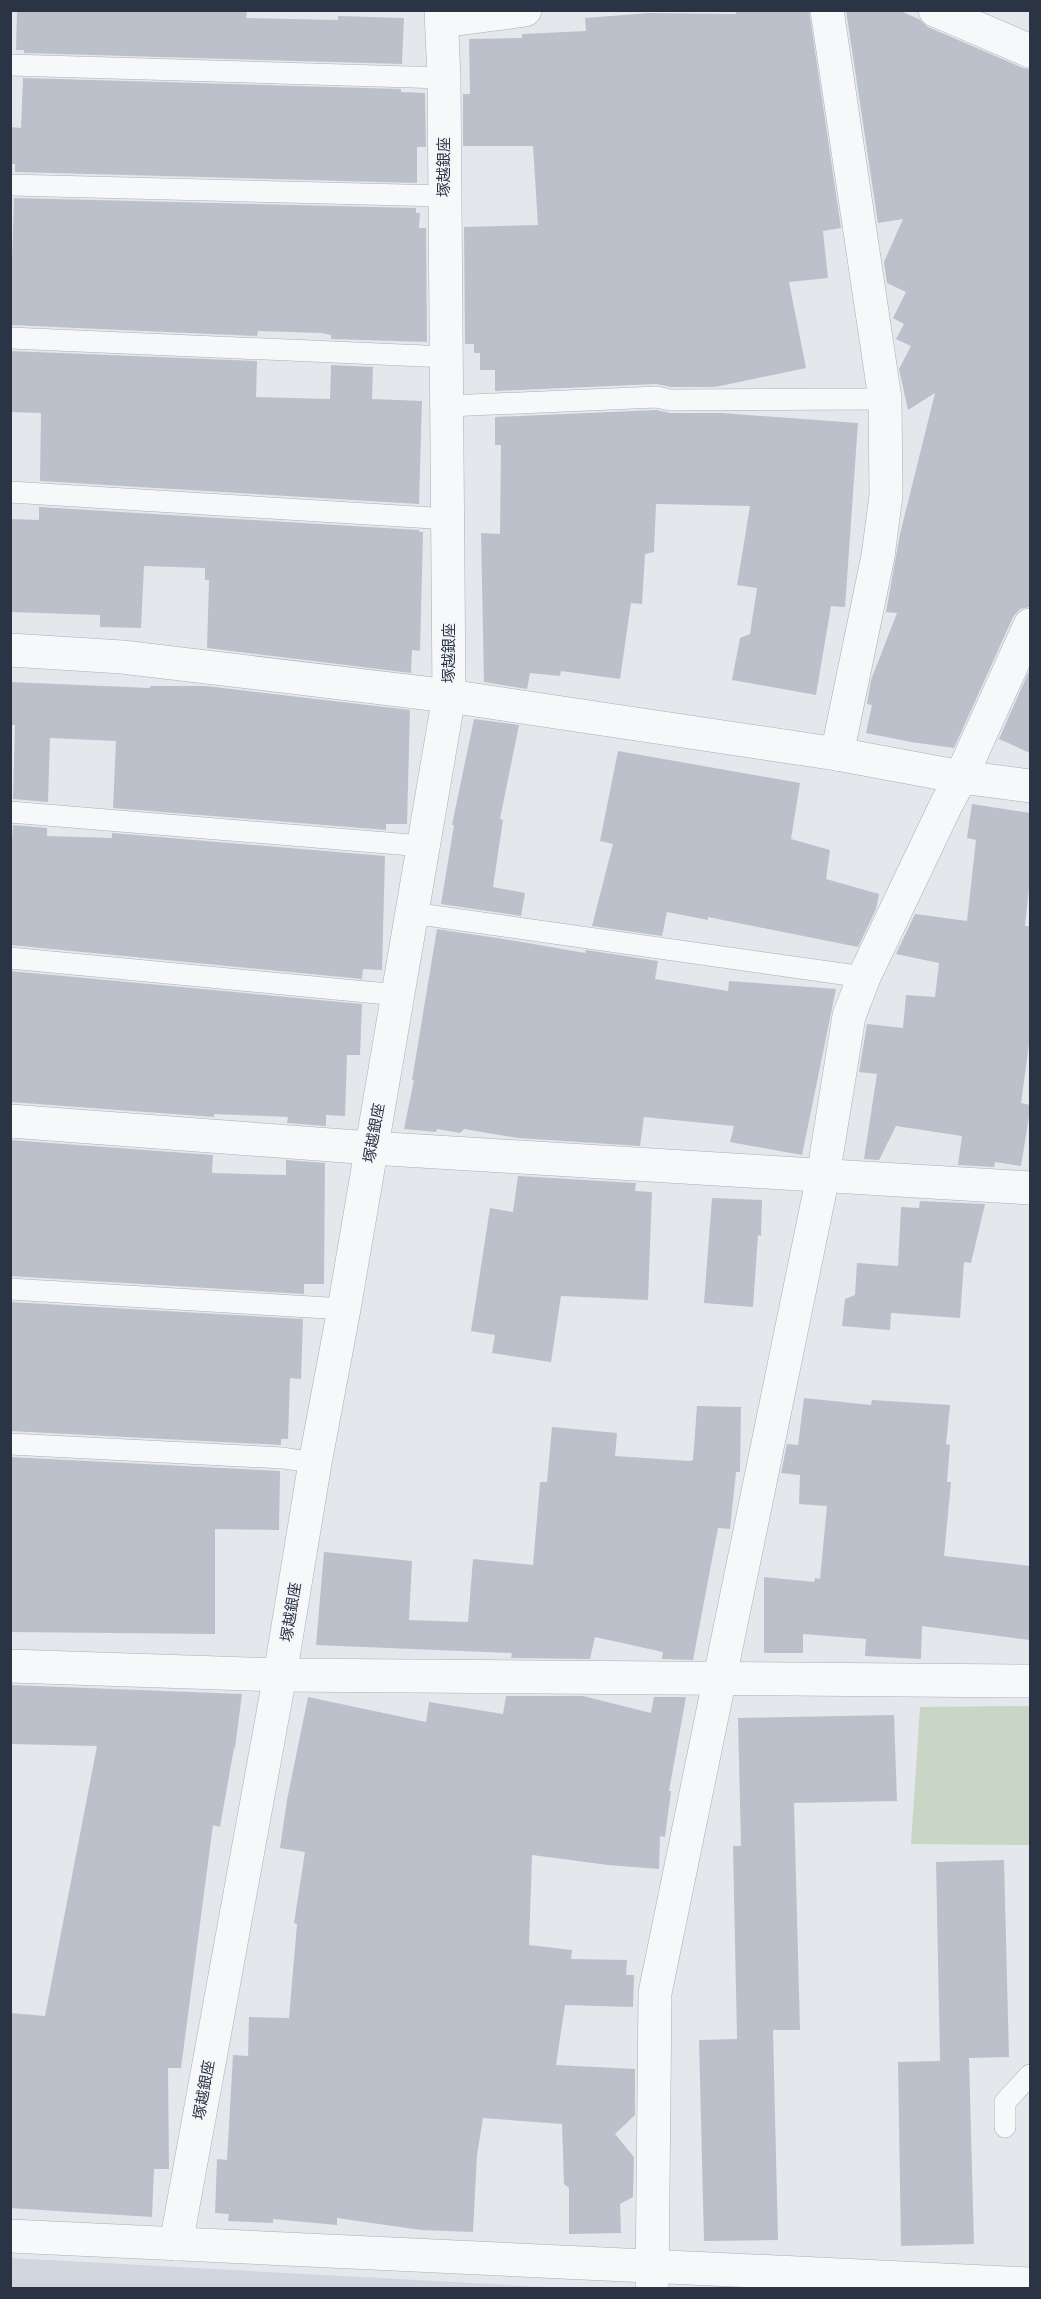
<svg xmlns="http://www.w3.org/2000/svg" width="1041" height="2299" viewBox="0 0 1041 2299" font-family="Lato,'Noto Sans JP',sans-serif">
<rect width="100%" height="100%" fill="#e4e7ec"/>
<path fill="#d2d6de" d="M 10,2258 L 11,2258 L 564,2288 L 11,2288 Z"/>
<path fill="#c9d6c5" d="M 1030,1706 L 1030,1845 L 911,1844 L 920,1707 Z"/>
<g fill="#bbc0ca">
<path d="M 17,10 L 197,10 L 247,12 L 246,18 L 338,20 L 338,16 L 404,18 L 402,64 L 24,53 L 24,50 L 16,50 Z"/>
<path d="M 736,10 L 809,10 L 841,228 L 823,231 L 828,278 L 789,282 L 806,368 L 715,387 L 671,387 L 656,384 L 495,391 L 495,370 L 480,370 L 480,353 L 474,353 L 474,344 L 465,344 L 464,227 L 538,225 L 533,146 L 463,146 L 463,94 L 470,94 L 469,39 L 522,38 L 522,34 L 586,31 L 585,18 L 649,13 L 736,14 Z"/>
<path d="M 846,10 L 898,10 L 919,19 L 928,27 L 1023,68 L 1030,69 L 1030,607 L 1020,609 L 1013,617 L 954,748 L 911,742 L 866,733 L 872,705 L 867,704 L 871,680 L 897,613 L 886,612 L 900,534 L 935,393 L 908,410 L 899,369 L 911,346 L 896,339 L 904,324 L 893,318 L 906,292 L 887,283 L 884,262 L 903,219 L 878,223 Z"/>
<path d="M 23,78 L 401,89 L 401,92 L 425,93 L 426,147 L 417,147 L 417,183 L 15,172 L 15,164 L 10,164 L 10,127 L 21,128 Z"/>
<path d="M 14,198 L 416,208 L 416,213 L 420,213 L 419,228 L 426,228 L 427,342 L 331,339 L 331,335 L 322,333 L 258,331 L 257,336 L 10,325 Z"/>
<path d="M 10,351 L 257,361 L 256,397 L 330,399 L 331,365 L 373,367 L 372,399 L 422,401 L 419,504 L 40,481 L 41,413 L 10,412 Z"/>
<path d="M 656,410 L 670,413 L 721,413 L 858,423 L 845,607 L 831,606 L 816,695 L 732,680 L 740,638 L 750,634 L 757,588 L 737,585 L 750,506 L 656,504 L 654,552 L 645,554 L 642,604 L 631,603 L 620,679 L 561,671 L 560,676 L 530,673 L 527,689 L 484,682 L 481,533 L 500,534 L 501,445 L 495,445 L 495,417 Z"/>
<path d="M 39,507 L 419,530 L 419,532 L 423,532 L 420,651 L 412,650 L 411,673 L 207,648 L 209,580 L 205,580 L 205,568 L 144,566 L 141,628 L 100,627 L 100,615 L 10,612 L 10,519 L 39,520 Z"/>
<path d="M 1030,669 L 1030,753 L 999,739 Z"/>
<path d="M 10,682 L 150,688 L 150,686 L 206,686 L 410,710 L 407,824 L 386,824 L 386,830 L 113,808 L 116,741 L 50,738 L 48,802 L 13,799 L 15,725 L 10,725 Z"/>
<path d="M 474,719 L 519,725 L 500,819 L 503,820 L 493,887 L 525,893 L 521,916 L 441,904 L 454,825 L 452,825 Z"/>
<path d="M 618,751 L 800,783 L 791,839 L 830,850 L 826,879 L 879,894 L 876,909 L 858,947 L 708,917 L 708,920 L 667,912 L 662,936 L 592,926 L 613,844 L 600,841 Z"/>
<path d="M 972,804 L 1030,813 L 1030,878 L 1025,926 L 1030,926 L 1030,1037 L 1021,1103 L 1030,1105 L 1030,1110 L 1021,1166 L 995,1162 L 994,1167 L 958,1165 L 962,1136 L 896,1126 L 879,1160 L 864,1159 L 877,1074 L 859,1072 L 867,1024 L 903,1028 L 906,995 L 935,997 L 939,963 L 896,954 L 915,914 L 967,921 L 976,840 L 967,838 Z"/>
<path d="M 13,825 L 47,828 L 47,836 L 112,838 L 112,833 L 385,856 L 382,970 L 363,969 L 362,979 L 10,945 L 10,841 L 12,841 Z"/>
<path d="M 437,929 L 516,941 L 585,953 L 586,950 L 658,961 L 655,979 L 728,991 L 729,981 L 836,989 L 802,1155 L 730,1142 L 734,1126 L 644,1117 L 640,1146 L 518,1138 L 464,1129 L 460,1133 L 437,1129 L 436,1132 L 404,1129 L 414,1080 L 412,1080 Z"/>
<path d="M 10,971 L 362,1004 L 360,1055 L 347,1055 L 345,1116 L 326,1115 L 326,1126 L 287,1123 L 288,1117 L 214,1114 L 214,1117 L 10,1102 Z"/>
<path d="M 10,1140 L 213,1155 L 212,1173 L 286,1175 L 286,1160 L 325,1163 L 324,1284 L 304,1284 L 304,1294 L 10,1276 Z"/>
<path d="M 518,1176 L 636,1183 L 635,1191 L 652,1192 L 648,1300 L 561,1296 L 551,1362 L 492,1353 L 495,1335 L 471,1331 L 490,1208 L 513,1212 Z"/>
<path d="M 712,1198 L 762,1200 L 761,1236 L 758,1235 L 753,1307 L 704,1303 Z"/>
<path d="M 920,1201 L 985,1204 L 971,1263 L 964,1262 L 960,1318 L 891,1313 L 890,1330 L 842,1326 L 845,1299 L 855,1295 L 857,1263 L 898,1266 L 901,1207 L 919,1208 Z"/>
<path d="M 10,1302 L 303,1319 L 301,1379 L 290,1378 L 288,1439 L 281,1439 L 281,1445 L 10,1431 Z"/>
<path d="M 804,1398 L 871,1405 L 872,1400 L 950,1405 L 946,1444 L 950,1445 L 947,1482 L 951,1482 L 944,1556 L 1030,1566 L 1030,1640 L 922,1626 L 921,1659 L 865,1656 L 866,1639 L 803,1634 L 803,1653 L 764,1653 L 764,1577 L 814,1582 L 815,1578 L 820,1579 L 827,1506 L 799,1504 L 800,1475 L 781,1473 L 787,1444 L 798,1445 Z"/>
<path d="M 697,1406 L 741,1407 L 740,1472 L 736,1472 L 730,1529 L 718,1528 L 693,1660 L 662,1659 L 663,1652 L 595,1637 L 590,1659 L 511,1658 L 512,1653 L 316,1645 L 324,1552 L 412,1561 L 409,1620 L 468,1622 L 473,1559 L 533,1565 L 540,1482 L 547,1482 L 552,1427 L 617,1433 L 615,1456 L 690,1461 L 693,1460 Z"/>
<path d="M 10,1457 L 280,1471 L 279,1530 L 215,1529 L 215,1634 L 10,1632 Z"/>
<path d="M 10,1685 L 242,1694 L 235,1748 L 234,1748 L 220,1827 L 213,1825 L 181,2068 L 168,2068 L 169,2169 L 154,2169 L 152,2217 L 10,2208 L 10,2013 L 45,2016 L 97,1746 L 10,1744 Z"/>
<path d="M 506,1696 L 583,1696 L 651,1713 L 654,1697 L 686,1697 L 669,1791 L 671,1791 L 665,1837 L 660,1836 L 659,1869 L 608,1865 L 532,1855 L 529,1945 L 572,1950 L 571,1959 L 627,1960 L 626,1975 L 634,1975 L 633,2007 L 565,2005 L 556,2065 L 635,2069 L 635,2115 L 615,2134 L 634,2157 L 633,2197 L 620,2204 L 621,2233 L 569,2234 L 569,2188 L 564,2184 L 562,2124 L 483,2118 L 477,2155 L 473,2232 L 421,2230 L 337,2218 L 337,2225 L 273,2219 L 273,2223 L 228,2221 L 229,2214 L 215,2213 L 217,2159 L 227,2160 L 233,2055 L 248,2056 L 249,2017 L 289,2018 L 297,1924 L 294,1923 L 305,1852 L 280,1848 L 287,1800 L 308,1697 L 426,1722 L 429,1702 L 503,1714 Z"/>
<path d="M 894,1715 L 897,1801 L 794,1803 L 800,2030 L 773,2030 L 778,2240 L 704,2241 L 699,2040 L 737,2039 L 733,1846 L 741,1846 L 738,1718 Z"/>
<path d="M 1004,1860 L 1009,2057 L 969,2058 L 974,2244 L 901,2246 L 898,2062 L 940,2061 L 936,1862 Z"/>
</g>
<g fill="none" stroke-linecap="round" stroke-linejoin="round">
<g stroke="#a9aeb7" stroke-width="22">
<g id="service">
<path d="M 10,65 L 444,78"/>
<path d="M 10,185 L 444,196"/>
<path d="M 10,338 L 447,357"/>
<path d="M 448,406 L 657,397 L 670,400 L 885,399"/>
<path d="M 10,492 L 449,519"/>
<path d="M 10,812 L 423,846"/>
<path d="M 412,913 L 864,977"/>
<path d="M 10,958 L 398,995"/>
<path d="M 10,1289 L 344,1309"/>
<path d="M 10,1444 L 283,1458 L 315,1463"/>
<path d="M 1005,2127 L 1005,2102 L 1030,2075"/>
</g>
</g>
<g stroke="#a9aeb7" stroke-width="34">
<g id="minor">
<path d="M 827,10 L 885,399 L 886,495 L 878,556 L 837,754"/>
<path d="M 935,10 L 1030,51"/>
<path d="M 442,21 L 525,10"/>
<path d="M 10,650 L 122,657 L 449,696 L 837,754 L 961,777 L 1030,786"/>
<path d="M 10,1121 L 371,1148 L 1030,1188"/>
<path d="M 10,1666 L 280,1675 L 1030,1681"/>
<path d="M 652,2288 L 655,1993 L 823,1176 L 849,1016 L 864,977 L 946,805 L 961,777 L 1030,625"/>
</g>
</g>
<g stroke="#a9aeb7" stroke-width="34">
<g id="tertiary">
<path d="M 10,2236 L 1030,2284"/>
<path d="M 176,2244 L 280,1675 L 315,1463 L 344,1309 L 449,696 L 444,78 L 441,10"/>
</g>
</g>
<use href="#service" stroke="#f7f8fa" stroke-width="21"/>
<use href="#minor" stroke="#f7f8fa" stroke-width="33"/>
<use href="#tertiary" stroke="#f7f8fa" stroke-width="33"/>
</g>
<g text-anchor="middle" stroke-width="4.5" stroke-linejoin="round" paint-order="stroke">
<g font-size="15" fill="#2b3445" stroke="#f4f6f9">
<text transform="translate(444 167) rotate(-90)" y="5">塚越銀座</text>
<text transform="translate(449 653) rotate(-90)" y="5">塚越銀座</text>
<text transform="translate(374 1133) rotate(-80)" y="5">塚越銀座</text>
<text transform="translate(291 1612) rotate(-81)" y="5">塚越銀座</text>
<text transform="translate(204 2090) rotate(-80)" y="5">塚越銀座</text>
</g>
</g>
<rect width="1041" height="2299" fill="none" stroke="#2b3445" stroke-width="24"/>
</svg>
